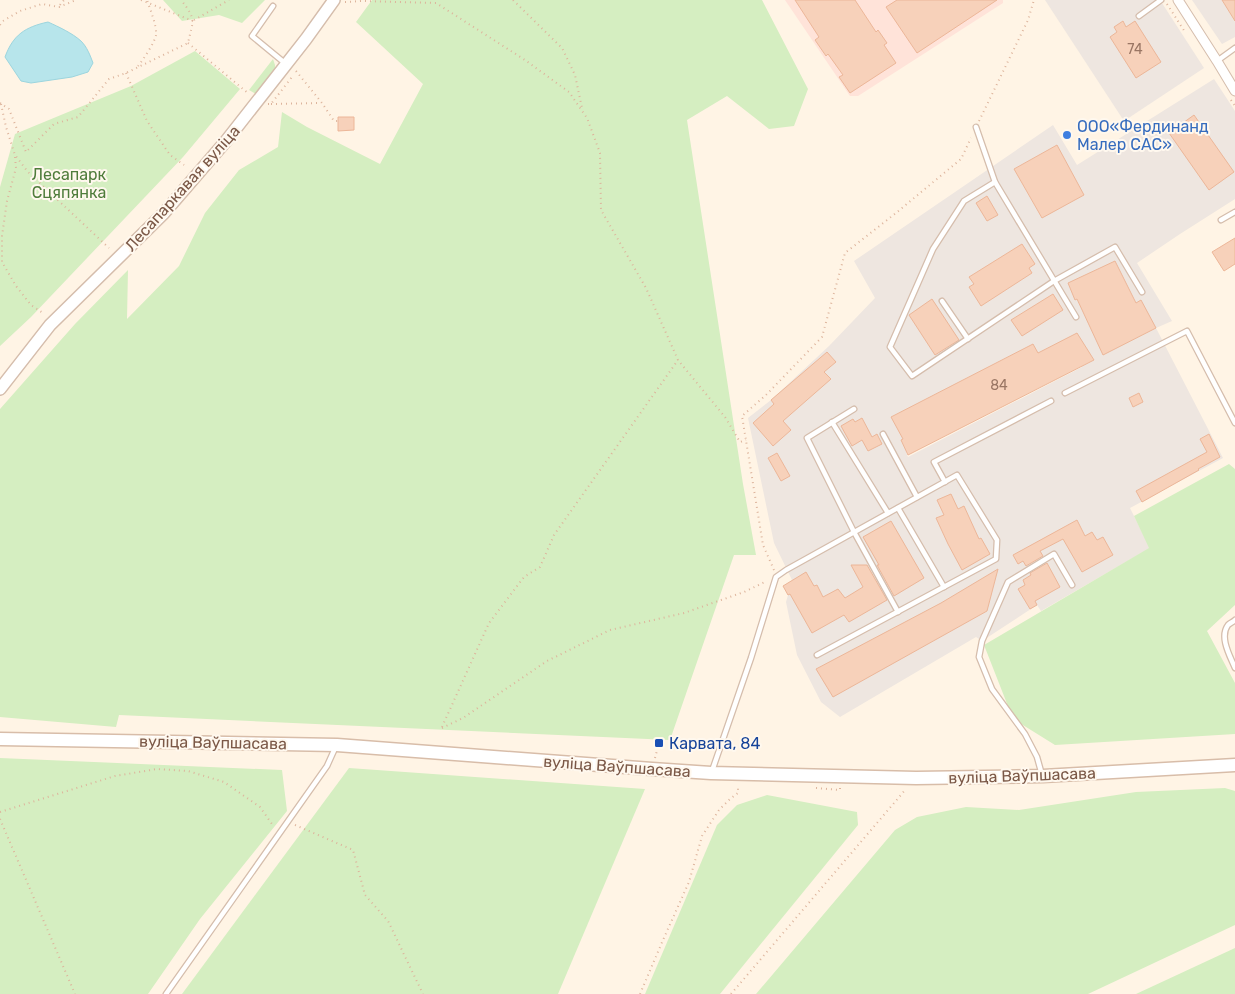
<svg xmlns="http://www.w3.org/2000/svg" width="1235" height="994" viewBox="0 0 1235 994" font-family="Rubik,sans-serif">
<rect width="100%" height="100%" fill="#fff4e5"/>
<path fill="#ffe3d9" d="M 785,0 L 1003,0 L 1003,3 L 858,96 L 850,96 Z"/>
<g fill="#eee6e0" fill-rule="evenodd">
<path d="M 1045,0 L 1160,0 L 1204,68 L 1124,121 Z"/>
<path d="M 1192,0 L 1235,0 L 1235,37 L 1222,44 Z"/>
<path d="M 1214,79 L 1235,111 L 1235,199 L 1180,234 L 1137,263 L 1172,321 L 1156,328 L 1223,458 L 1130,508 L 1150,548 L 1041,611 L 1037,605 L 982,641 L 976,637 L 840,717 L 821,702 L 797,655 L 786,602 L 788,595 L 783,586 L 792,580 L 774,543 L 748,418 L 771,400 L 829,346 L 875,298 L 854,261 L 1053,125 L 1077,165 ZM 1081,366 L 1082,367 L 908,457 L 906,452 Z"/>
</g>
<g fill="#d5eec1">
<path d="M 163,0 L 265,0 L 242,23 L 219,15 L 182,21 Z"/>
<path d="M 372,0 L 762,0 L 808,89 L 794,126 L 769,129 L 727,96 L 687,120 L 743,484 L 756,555 L 734,555 L 670,740 L 119,715 L 116,727 L 0,717 L 0,409 L 75,324 L 128,270 L 127,319 L 179,266 L 205,213 L 239,170 L 278,147 L 282,112 L 307,127 L 380,164 L 423,84 L 356,22 Z"/>
<path d="M 195,51 L 240,89 L 183,157 L 31,317 L 0,346 L 0,187 L 15,134 L 131,86 Z"/>
<path d="M 273,59 L 275,65 L 275,69 L 256,94 L 249,90 Z"/>
<path d="M 1229,464 L 1235,469 L 1235,605 L 1207,631 L 1235,683 L 1235,734 L 1055,745 L 1013,719 L 984,645 L 1149,548 L 1134,516 Z"/>
<path d="M 0,758 L 282,770 L 287,811 L 200,919 L 148,994 L 0,994 Z"/>
<path d="M 349,768 L 645,789 L 558,994 L 182,994 Z"/>
<path d="M 1225,788 L 1235,791 L 1235,925 L 1088,994 L 756,994 L 895,830 L 917,817 L 966,807 L 1019,810 L 1136,792 Z"/>
<path d="M 767,795 L 857,812 L 858,825 L 720,994 L 645,994 L 717,825 L 737,805 Z"/>
<path d="M 1235,948 L 1235,994 L 1136,994 Z"/>
</g>
<path fill="#b7e5eb" stroke="#9cd5de" d="M 48,22 C 59,27 72,33 81,41 C 87,47 90,55 93,63 L 88,72 L 72,77 L 31,83 L 21,81 L 5,57 C 13,35 25,27 48,22 Z"/>
<g fill="#f7d1ba" stroke="#ecb698">
<path d="M 795,0 L 855,0 L 876,32 L 878,30 L 887,43 L 884,45 L 896,63 L 850,93 L 839,77 L 843,75 L 828,54 L 826,56 L 815,40 L 819,37 Z"/>
<path d="M 897,0 L 997,0 L 917,53 L 886,7 Z"/>
<path d="M 1222,0 L 1235,0 L 1235,21 Z"/>
<path d="M 1123,21 L 1126,27 L 1135,21 L 1161,62 L 1136,78 L 1110,37 L 1117,32 L 1114,27 Z"/>
<path d="M 1194,115 L 1234,172 L 1209,190 L 1169,133 Z"/>
<path d="M 338,117 L 354,117 L 354,130 L 338,131 Z"/>
<path d="M 1057,145 L 1084,195 L 1042,218 L 1014,169 Z"/>
<path d="M 987,196 L 998,215 L 987,221 L 976,203 Z"/>
<path d="M 1235,238 L 1235,264 L 1224,271 L 1212,252 Z"/>
<path d="M 1022,244 L 1035,264 L 1029,268 L 1032,273 L 981,306 L 969,287 L 974,284 L 969,277 Z"/>
<path d="M 1115,261 L 1136,303 L 1141,300 L 1156,328 L 1103,355 L 1077,299 L 1075,300 L 1068,283 Z"/>
<path d="M 1053,294 L 1063,310 L 1022,336 L 1011,320 Z"/>
<path d="M 932,299 L 959,340 L 935,355 L 909,315 Z"/>
<path d="M 1077,333 L 1094,360 L 908,455 L 901,440 L 903,439 L 891,417 L 1033,344 L 1038,353 Z"/>
<path d="M 827,352 L 836,362 L 824,372 L 831,379 L 783,421 L 791,430 L 773,446 L 753,423 L 774,404 L 771,400 Z"/>
<path d="M 1139,393 L 1143,402 L 1133,407 L 1129,398 Z"/>
<path d="M 862,418 L 872,437 L 877,434 L 882,444 L 868,451 L 862,440 L 852,446 L 841,426 L 853,419 L 855,422 Z"/>
<path d="M 1209,434 L 1220,457 L 1198,469 L 1199,470 L 1142,502 L 1136,491 L 1207,452 L 1200,439 Z"/>
<path d="M 777,453 L 790,476 L 781,481 L 768,458 Z"/>
<path d="M 951,494 L 958,509 L 964,506 L 979,539 L 981,538 L 990,554 L 962,570 L 948,544 L 936,518 L 944,515 L 937,500 Z"/>
<path d="M 1077,520 L 1085,536 L 1092,532 L 1097,540 L 1103,537 L 1113,555 L 1082,572 L 1063,539 L 1040,551 L 1043,556 L 1026,566 L 1023,561 L 1018,564 L 1013,555 Z"/>
<path d="M 891,521 L 924,578 L 894,596 L 877,565 L 879,565 L 863,537 Z"/>
<path d="M 1047,563 L 1060,587 L 1035,601 L 1037,605 L 1030,609 L 1018,589 L 1025,585 L 1023,580 L 1031,575 L 1030,573 Z"/>
<path d="M 851,565 L 867,565 L 887,600 L 849,622 L 844,615 L 812,633 L 790,594 L 788,595 L 783,586 L 806,572 L 814,586 L 817,585 L 823,597 L 838,589 L 845,598 L 863,587 Z"/>
<path d="M 998,569 L 987,611 L 833,697 L 816,669 L 941,603 Z"/>
</g>
<g fill="none" stroke-linecap="round" stroke-linejoin="round">
<g stroke="#d5bdac" stroke-width="7">
<g id="service">
<path d="M 273,6 L 252,36 L 286,64"/>
<path d="M 1139,16 L 1161,0"/>
<path d="M 1217,61 L 1235,48"/>
<path d="M 976,127 L 995,182 L 1076,317"/>
<path d="M 995,182 L 964,201 L 933,249 L 890,347 L 912,376 L 1054,281 L 1115,247 L 1142,292"/>
<path d="M 1221,220 L 1235,212"/>
<path d="M 942,301 L 968,339"/>
<path d="M 1065,393 L 1187,331 L 1235,423"/>
<path d="M 854,409 L 807,438 L 854,532 L 898,612"/>
<path d="M 832,422 L 888,513"/>
<path d="M 883,434 L 917,497"/>
<path d="M 945,482 L 934,462 L 1051,401"/>
<path d="M 898,508 L 944,587"/>
<path d="M 1235,620 C 1233,622 1230,623 1228,625 C 1219,637 1230,656 1235,668"/>
<path d="M 712,771 L 751,658 L 776,577 L 786,570 L 957,475 L 997,540 L 996,559 L 817,655"/>
<path d="M 1042,775 L 1037,757 L 1025,734 L 992,689 L 979,657 L 982,641 L 1008,582 L 1054,554 L 1072,585"/>
<path d="M 166,994 L 327,766 L 336,746"/>
</g>
</g>
<g stroke="#d5bdac" stroke-width="11">
<path id="minor" d="M 1178,0 L 1217,61 L 1235,91"/>
</g>
<g stroke="#d5bdac" stroke-width="14">
<path id="tertiary" d="M 0,389 L 50,325 L 164,213 L 226,141 L 306,39 L 334,0"/>
</g>
<g stroke="#d8bda9" stroke-width="15">
<path id="secondary" d="M 0,739 L 337,745 L 652,769 L 711,773 L 916,778 L 1043,776 L 1235,765"/>
</g>
<g stroke="#ddb49c" stroke-width="2" stroke-dasharray="1 4" stroke-linecap="butt">
<path d="M 141,0 L 193,21"/>
<path d="M 513,0 L 562,48 L 575,75 L 582,108"/>
<path d="M 345,2 L 362,1 L 436,3 L 525,60 L 569,92 L 587,118 L 600,153 L 601,210 L 646,288 L 678,360 L 725,417 L 740,442 L 746,440"/>
<path d="M 1167,4 L 1185,32"/>
<path d="M 60,5 L 64,0"/>
<path d="M 194,20 L 229,0"/>
<path d="M 0,25 L 3,21 L 20,11 L 42,4 L 59,7 L 76,0"/>
<path d="M 188,43 L 249,94"/>
<path d="M 138,66 C 143,60 155,42 156,35 C 157,26 150,9 147,0"/>
<path d="M 296,71 L 322,103 L 334,121 L 338,121"/>
<path d="M 126,73 L 147,121 L 170,155 L 184,165"/>
<path d="M 1231,100 L 1235,106"/>
<path d="M 0,103 L 9,109 L 26,152 L 54,124 L 78,117 L 109,79 L 126,73 L 188,43 C 193,20 197,20 181,0"/>
<path d="M 1,104 L 6,127 L 15,155 L 28,172 L 109,248"/>
<path d="M 268,104 L 271,104 L 292,77"/>
<path d="M 271,104 L 321,103"/>
<path d="M 979,121 L 1028,20 L 1034,0"/>
<path d="M 15,157 L 16,168 L 7,201 L 2,236 L 2,262 L 16,286 L 31,305 L 43,313"/>
<path d="M 774,570 L 763,545 L 742,416 L 766,395 L 822,337 L 845,253 L 896,213 L 961,159 L 971,138"/>
<path d="M 442,727 L 489,623 L 524,577 L 540,567 L 554,535 L 678,360"/>
<path d="M 442,728 L 463,718 L 547,661 L 610,630 L 684,613 L 744,592 L 767,581"/>
<path d="M 655,758 L 659,743"/>
<path d="M 816,788 L 840,790 L 840,788"/>
<path d="M 0,812 L 115,776 L 157,769 L 188,771 L 224,782 L 260,807 L 274,827"/>
<path d="M 0,819 L 75,994"/>
<path d="M 295,825 L 353,850 L 365,895 L 388,921 L 423,994"/>
<path d="M 640,994 L 663,940 L 689,882 L 702,836 L 719,810 L 730,799 L 738,793 L 738,785"/>
<path d="M 731,994 L 906,789"/>
</g>
<use href="#service" stroke="#fff" stroke-width="4.5"/>
<use href="#minor" stroke="#fff" stroke-width="9"/>
<use href="#tertiary" stroke="#fff" stroke-width="11"/>
<use href="#secondary" stroke="#fff" stroke-width="12"/>
</g>
<circle fill="#3f7fe0" stroke="#fff8ee" stroke-width="2" cx="1067" cy="135" r="5"/>
<rect fill="#1a4fb4" stroke="#fff8ee" stroke-width="2" x="654" y="738" width="10" height="10" rx="2.5"/>
<g text-anchor="middle" stroke-width="4" stroke-linejoin="round" paint-order="stroke">
<g font-size="14" fill="#9a7664">
<text x="1135" y="54">74</text>
<text x="999" y="390">84</text>
</g>
<g font-size="16" fill="#366cbe" stroke="#fff8ee" text-anchor="start">
<text x="1077" y="132">ООО«Фердинанд<tspan x="1077" dy="18">Малер САС»</tspan></text>
</g>
<g font-size="16" fill="#4f7c3b" stroke="#fff8ee">
<text x="69" y="180">Лесапарк<tspan x="69" dy="18">Сцяпянка</tspan></text>
</g>
<g font-size="16" fill="#7b5847" stroke="#fff8ee">
<text transform="translate(182 188) rotate(-48)" y="6">Лесапаркавая вуліца</text>
<text transform="translate(213 742) rotate(1)" y="6">вуліца Ваўпшасава</text>
<text transform="translate(617 766) rotate(4)" y="6">вуліца Ваўпшасава</text>
<text transform="translate(1022 775) rotate(-2)" y="6">вуліца Ваўпшасава</text>
</g>
<g font-size="16" fill="#164399" stroke="#fff8ee" text-anchor="start">
<text x="669" y="749">Карвата, 84</text>
</g>
</g>
</svg>
